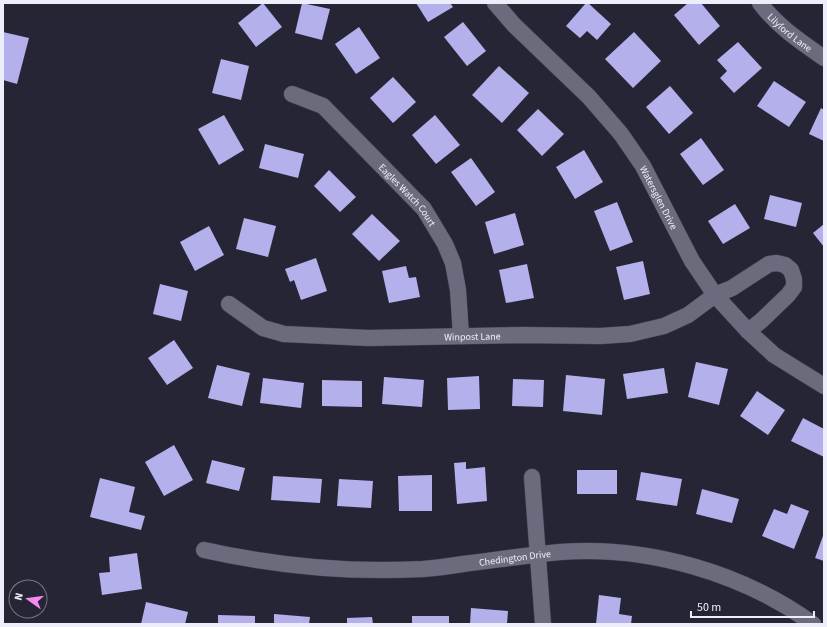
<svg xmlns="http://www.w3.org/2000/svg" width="827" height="627" viewBox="0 0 827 627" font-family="'Source Sans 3',sans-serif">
<rect width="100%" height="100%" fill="#262536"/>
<g fill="#b3b0ec">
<path d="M 263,3 L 282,27 L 256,47 L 238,23 Z"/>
<path d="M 302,3 L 330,9 L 322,40 L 295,33 Z"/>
<path d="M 416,3 L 450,3 L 453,7 L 428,22 Z"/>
<path d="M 586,3 L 588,3 L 611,24 L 597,40 L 587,31 L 580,38 L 566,26 Z"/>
<path d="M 688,3 L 701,3 L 720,26 L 699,45 L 674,15 Z"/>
<path d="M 463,22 L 486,51 L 467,66 L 444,37 Z"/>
<path d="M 359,27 L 380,58 L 356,74 L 335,44 Z"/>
<path d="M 3,32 L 29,38 L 17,84 L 3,80 Z"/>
<path d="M 634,32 L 661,61 L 633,88 L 605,59 Z"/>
<path d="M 738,42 L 762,68 L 734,93 L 720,78 L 727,71 L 717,60 Z"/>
<path d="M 221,59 L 249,66 L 241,100 L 212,93 Z"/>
<path d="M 499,66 L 529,93 L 502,123 L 472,95 Z"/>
<path d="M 393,77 L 416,102 L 393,123 L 370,98 Z"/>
<path d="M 774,81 L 806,102 L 789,127 L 757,106 Z"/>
<path d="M 670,86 L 693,113 L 669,134 L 646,107 Z"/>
<path d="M 821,108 L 824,110 L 824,141 L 809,134 Z"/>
<path d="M 538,109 L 564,134 L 542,156 L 517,130 Z"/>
<path d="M 224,115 L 244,150 L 219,165 L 198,129 Z"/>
<path d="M 435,115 L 460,145 L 436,164 L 412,135 Z"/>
<path d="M 701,138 L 724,170 L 703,185 L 680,154 Z"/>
<path d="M 265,144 L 304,154 L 298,178 L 259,168 Z"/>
<path d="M 584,150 L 603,182 L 575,199 L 556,167 Z"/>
<path d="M 471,158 L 495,192 L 476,206 L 451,172 Z"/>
<path d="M 329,170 L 356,197 L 340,212 L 314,186 Z"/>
<path d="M 770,195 L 802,203 L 796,227 L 764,219 Z"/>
<path d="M 617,202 L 633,242 L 610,251 L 594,211 Z"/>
<path d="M 735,204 L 750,228 L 723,244 L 708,221 Z"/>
<path d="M 515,213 L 524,245 L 494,254 L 485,222 Z"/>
<path d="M 372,214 L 400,241 L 379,261 L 352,234 Z"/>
<path d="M 244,218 L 276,226 L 268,257 L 236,249 Z"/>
<path d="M 824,224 L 824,247 L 813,233 Z"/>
<path d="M 209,226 L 224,255 L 195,271 L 180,242 Z"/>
<path d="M 316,258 L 327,291 L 301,300 L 294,280 L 290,282 L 285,269 Z"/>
<path d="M 643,261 L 650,294 L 624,300 L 616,267 Z"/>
<path d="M 527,264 L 534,298 L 506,303 L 499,270 Z"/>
<path d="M 406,266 L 409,278 L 416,277 L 420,297 L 389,303 L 382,271 Z"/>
<path d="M 160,284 L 188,291 L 181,321 L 153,314 Z"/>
<path d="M 174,340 L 193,368 L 167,385 L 148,358 Z"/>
<path d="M 696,362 L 728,369 L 719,405 L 688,397 Z"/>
<path d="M 217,365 L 250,373 L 242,406 L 208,398 Z"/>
<path d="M 664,368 L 668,393 L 627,399 L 623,374 Z"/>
<path d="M 566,375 L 605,379 L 602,415 L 563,411 Z"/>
<path d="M 479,376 L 480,409 L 448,410 L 447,378 Z"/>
<path d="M 384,377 L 424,380 L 422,407 L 382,404 Z"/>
<path d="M 263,378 L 304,383 L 301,408 L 260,403 Z"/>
<path d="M 513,379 L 544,380 L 543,407 L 512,406 Z"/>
<path d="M 322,380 L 362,381 L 362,407 L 322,406 Z"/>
<path d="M 757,391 L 785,410 L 768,435 L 740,416 Z"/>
<path d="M 803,418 L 824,429 L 824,457 L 791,441 Z"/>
<path d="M 174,445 L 193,480 L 164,496 L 145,462 Z"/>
<path d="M 212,460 L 245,468 L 239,491 L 206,483 Z"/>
<path d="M 466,462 L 466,469 L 485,467 L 487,501 L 457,504 L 454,463 Z"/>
<rect x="577" y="470" width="40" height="24"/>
<path d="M 641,472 L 682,479 L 677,506 L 636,500 Z"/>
<path d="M 432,475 L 432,511 L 399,511 L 398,476 Z"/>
<path d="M 273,476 L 322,479 L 320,503 L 271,500 Z"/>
<path d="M 100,478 L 135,487 L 129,512 L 145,516 L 141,530 L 90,517 Z"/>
<path d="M 339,479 L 373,481 L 371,508 L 337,506 Z"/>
<path d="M 702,489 L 739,499 L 732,523 L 696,514 Z"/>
<path d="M 791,504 L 809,511 L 794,549 L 762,536 L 774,509 L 787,514 Z"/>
<path d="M 824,533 L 824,561 L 815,558 Z"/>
<path d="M 137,553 L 142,589 L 102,595 L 99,573 L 110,572 L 109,557 Z"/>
<path d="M 599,595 L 621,598 L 619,614 L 632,616 L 631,624 L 596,624 Z"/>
<path d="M 146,602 L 188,612 L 185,624 L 141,624 Z"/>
<path d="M 471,608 L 508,611 L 507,624 L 470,624 Z"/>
<path d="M 274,614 L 310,617 L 309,624 L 274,624 Z"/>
<path d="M 218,615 L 255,616 L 255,624 L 218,624 Z"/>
<rect x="412" y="616" width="37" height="8"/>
<path d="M 372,617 L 373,624 L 347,624 L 347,618 Z"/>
</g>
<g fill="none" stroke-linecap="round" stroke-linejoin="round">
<g stroke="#454452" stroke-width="17">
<g id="minor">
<path id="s1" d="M 495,3 L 514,25 L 589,97 L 621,134 L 643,166 L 692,261 L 715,295 L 748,331 L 774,355 L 824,386"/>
<path id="s2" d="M 760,3 C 777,26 801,42 824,58"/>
<path id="s3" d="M 292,94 L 323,106 L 424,209 L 445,244 L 453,263 L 458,290 L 461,336"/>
<path id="s4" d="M 229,304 L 263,328 L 284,334 L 368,338 L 523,335 L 600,336 L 630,334 L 664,326 L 688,315 L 715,295 L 732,288 L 769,264 L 777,263 L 785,265 L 791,270 L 794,279 L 794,287 L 788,295 L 761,321 L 748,331"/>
<path d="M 532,477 L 543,624"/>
<path id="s5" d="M 204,550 C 276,566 349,573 423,569 C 436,568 450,566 463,564 C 496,560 528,555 560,552 C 647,545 743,573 813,624"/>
</g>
</g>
<use href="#minor" stroke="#6b6b7e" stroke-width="16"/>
</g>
<g text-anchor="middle" stroke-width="4" stroke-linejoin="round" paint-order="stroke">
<g font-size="10" fill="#eeeefa" stroke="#262536">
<text dy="4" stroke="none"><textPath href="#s2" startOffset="42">Lilyford Lane</textPath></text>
<text dy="4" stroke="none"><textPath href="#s3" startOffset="156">Eagles Watch Court</textPath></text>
<text dy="4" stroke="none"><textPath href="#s1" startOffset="256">Watersglen Drive</textPath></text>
<text dy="4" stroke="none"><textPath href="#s4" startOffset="252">Winpost Lane</textPath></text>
<text dy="4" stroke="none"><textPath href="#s5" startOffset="313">Chedington Drive</textPath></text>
</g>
</g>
<rect width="827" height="627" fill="none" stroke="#eeeefa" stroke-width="8"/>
<g transform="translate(28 599) rotate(284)"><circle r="19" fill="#262536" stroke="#767584"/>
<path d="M0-3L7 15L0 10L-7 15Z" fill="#f589ef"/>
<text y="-6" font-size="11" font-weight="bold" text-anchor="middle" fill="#eeeefa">N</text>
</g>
<path d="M691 611v6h123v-6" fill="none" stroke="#eeeefa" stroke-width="2"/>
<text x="697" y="611" font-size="12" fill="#eeeefa" stroke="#262536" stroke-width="3" paint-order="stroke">50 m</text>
</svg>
